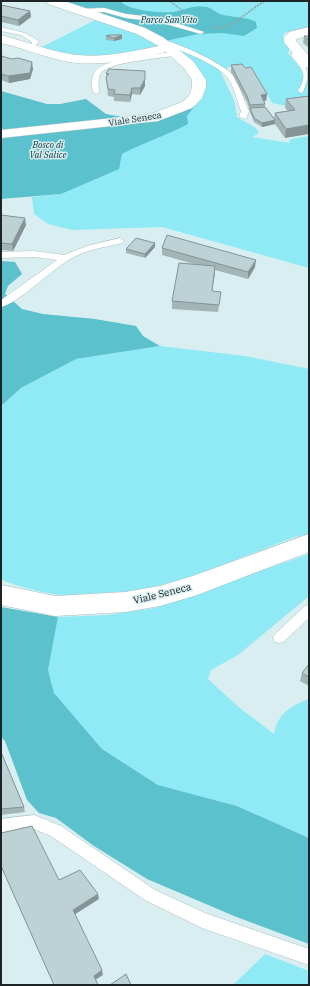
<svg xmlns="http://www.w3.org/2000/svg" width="310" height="986" viewBox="0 0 310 986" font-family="'IBM Plex Serif',serif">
<rect width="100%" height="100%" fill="#d9eef1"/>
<g fill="#8feaf6">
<path d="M 61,1 L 309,1 L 309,27 L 284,33 L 283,38 L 290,46 L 288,53 L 301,69 L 303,75 L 309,77 L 309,103 L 286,106 L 272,103 L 253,70 C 245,63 227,64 221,73 L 234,100 L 237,117 L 256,128 L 259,133 L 252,137 L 290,143 L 289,141 L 291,139 L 309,136 L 309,268 L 162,227 L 72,230 L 48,224 L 34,214 L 32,197 L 61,194 L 122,154 L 187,116 L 204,95 L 206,87 L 202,73 L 177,50 Z"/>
<path d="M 95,20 L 139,34 L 159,46 C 129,53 97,60 66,55 C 58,54 50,50 42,47 Z"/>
<path d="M 160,346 L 245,356 L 309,369 L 309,534 L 295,537 C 212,568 120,614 30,589 C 20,586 10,584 1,579 L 1,406 L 21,388 L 76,359 Z"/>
<path d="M 309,554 L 309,596 L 238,655 L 211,670 L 208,679 L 241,709 L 274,734 C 278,713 291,706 309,699 L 309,838 L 237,806 L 158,785 L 102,749 L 54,693 L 48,670 L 58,617 L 107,615 L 155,608 Z"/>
<path d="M 265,954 L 309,971 L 309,985 L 233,985 Z"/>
</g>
<g fill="#5bc1cd">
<path d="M 61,1 L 120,1 C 129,11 160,13 173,12 C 185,10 194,4 207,7 C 211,8 216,12 220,14 C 232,18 245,16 256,22 L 257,28 L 244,36 L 222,33 L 198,34 L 165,41 Z"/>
<path d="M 1,91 L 47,104 L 60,104 L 86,99 L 106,114 L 123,117 L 149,115 L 183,102 L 195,106 L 187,116 L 188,124 C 166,136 144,142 122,154 L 119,169 L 61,194 L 1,199 Z"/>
<path d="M 1,261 L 15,262 L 22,274 L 8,286 L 5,294 L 22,309 L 43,314 L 95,319 L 136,326 L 143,336 L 160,346 L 76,359 L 21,388 L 1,406 Z"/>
<path d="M 1,607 L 58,617 L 48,670 L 54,693 L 102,749 L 158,785 L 237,806 L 309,838 L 309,944 L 234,916 L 147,879 L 94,846 L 56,818 L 39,813 L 27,800 L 5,741 L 1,737 Z"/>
</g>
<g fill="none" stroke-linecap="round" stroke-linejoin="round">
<g stroke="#acc0c3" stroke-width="1">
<g id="service">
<path d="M 104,8 L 126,14 L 160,18 L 204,32 L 201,34 L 159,22 L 126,18 L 104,12 L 80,13 L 77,11 L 80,9 Z"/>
<path d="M 1,27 L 25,33 L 39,41 L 34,48 L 30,48 L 32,42 L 21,35 L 1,31 Z"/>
<path d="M 158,40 C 171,38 223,64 232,74 C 239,82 244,102 249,111 L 246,119 L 239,117 L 241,111 C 237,101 234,85 227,77 C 215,62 176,49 158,42 Z"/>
<path d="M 297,48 L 300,50 L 297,55 C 309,69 310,76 303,92 L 301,93 L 298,91 C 309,73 302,70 291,55 Z"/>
<path d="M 175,52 L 177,53 L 177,55 C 161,59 110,61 101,73 C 97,78 99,86 99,92 L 96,94 L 93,92 C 92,86 91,79 94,73 C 103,57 158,54 175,52 Z"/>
<path d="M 120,238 L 124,241 L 123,243 C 105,247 83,250 67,261 C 49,272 20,302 1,307 L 1,300 L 57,260 L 34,257 L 1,258 L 1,252 L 34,251 L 64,255 L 87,246 Z"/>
<path d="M 309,605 L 309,618 L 283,642 L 279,643 L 275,642 L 273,638 L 275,634 L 305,606 Z"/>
<path d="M 34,815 L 61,826 L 155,890 L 205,913 L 309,949 L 309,965 L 202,928 L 145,900 L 51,836 L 34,829 L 1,833 L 1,819 Z"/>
</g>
</g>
<g stroke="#acc0c3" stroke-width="1">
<g id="minor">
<path d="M 46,1 L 64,1 L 145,28 L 164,38 L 194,62 L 206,80 L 206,87 L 202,98 L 192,108 L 158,121 L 1,138 L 1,130 L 151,114 L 182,102 L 189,96 L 192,87 L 192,80 L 184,68 L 166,52 C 134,59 101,67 69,62 C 46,58 24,48 1,43 L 1,35 C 24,41 46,50 70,54 C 99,59 130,52 159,46 L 137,34 L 48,4 Z"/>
<path d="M 309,27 L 309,35 L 296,39 L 296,41 L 309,56 L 309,68 L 304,67 L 284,42 L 284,38 L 289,32 Z"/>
<path d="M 309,534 L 309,552 L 197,595 L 160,606 L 125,612 L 55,616 L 1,605 L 1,585 L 55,596 L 125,592 L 160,586 L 193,576 Z"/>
</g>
</g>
<g stroke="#95a5a8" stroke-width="1.5" stroke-dasharray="2.5 1" stroke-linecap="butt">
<path d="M 170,1 L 184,12"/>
<path d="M 214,28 C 238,27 246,10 266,1"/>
</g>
<use href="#service" fill="#fff" fill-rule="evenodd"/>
<use href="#minor" fill="#fff" fill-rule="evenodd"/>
</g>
<g fill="#a3b5b7">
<path d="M 1,5 L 30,11 L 31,17 L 19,26 L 1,22 Z"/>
<path d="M 309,32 L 309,48 L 303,43 L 304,36 L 308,36 Z"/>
<path d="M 106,36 L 122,39 L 114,41 L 106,40 Z"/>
<path d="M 1,52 L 3,57 L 33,69 L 30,79 L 9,83 L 1,80 Z"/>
<path d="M 231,65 L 245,68 L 267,94 L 266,101 L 264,101 L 265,104 L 265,107 L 274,118 L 275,113 L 288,111 L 285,108 L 286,99 L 309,96 L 285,138 L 275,124 L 262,127 L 254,122 L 250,112 L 247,102 L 231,72 Z"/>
<path d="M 145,71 L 145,86 L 140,95 L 132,94 L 130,102 L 114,101 L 114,97 L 108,96 L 106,73 Z"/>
<path d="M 1,215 L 26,225 L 13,251 L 1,250 Z"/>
<path d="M 155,247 L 145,258 L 126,253 L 126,249 Z"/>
<path d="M 162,248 L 255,267 L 248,279 L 215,270 L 212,291 L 221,292 L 218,312 L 172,309 L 172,301 L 194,264 L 162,255 Z"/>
<path d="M 309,664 L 309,686 L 300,681 L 302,673 Z"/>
<path d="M 1,752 L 24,807 L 25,812 L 1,815 Z"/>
</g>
<g fill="#849395">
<path d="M 30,11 L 31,17 L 19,26 L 18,20 Z"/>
<path d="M 122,35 L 122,39 L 114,41 L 114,38 Z"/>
<path d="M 32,62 L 33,69 L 30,79 L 9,83 L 8,76 Z"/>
<path d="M 145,79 L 145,86 L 140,95 L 140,88 Z"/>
<path d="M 132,88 L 132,94 L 130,102 L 130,95 Z"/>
<path d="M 267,94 L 266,101 L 260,101 L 261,95 Z"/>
<path d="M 275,120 L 275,124 L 262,127 L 262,123 Z"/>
<path d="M 309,125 L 309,134 L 285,138 L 286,129 Z"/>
<path d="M 25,218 L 26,225 L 13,251 L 12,244 Z"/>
<path d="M 155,243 L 155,247 L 145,258 L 145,254 Z"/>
<path d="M 256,260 L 255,267 L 248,279 L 248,272 Z"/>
<path d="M 215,266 L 215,273 L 211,298 L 212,291 Z"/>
<path d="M 98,894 L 99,899 L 74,915 L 73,910 Z"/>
<path d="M 102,970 L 103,975 L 95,980 L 94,976 Z"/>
</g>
<g fill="#bdd2d5" stroke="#849395">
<path d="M 1,5 L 30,11 L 18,20 L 1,16 Z"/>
<path d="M 110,35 L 122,35 L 114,38 L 106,36 Z"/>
<path d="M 304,36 L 309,36 L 309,41 Z"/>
<path d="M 1,56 L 12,59 L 18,58 L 32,62 L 30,73 L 8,76 L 1,74 Z"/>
<path d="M 242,64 L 245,68 L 251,67 L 267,94 L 261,95 L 265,104 L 250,105 L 247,96 L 231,65 Z"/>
<path d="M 109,69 L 145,71 L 145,79 L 140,88 L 132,88 L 130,95 L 114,94 L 115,90 L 108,89 L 106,77 L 109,74 L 106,73 Z"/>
<path d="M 309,96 L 309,125 L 286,129 L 275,113 L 295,110 L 286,99 Z"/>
<path d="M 265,107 L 275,120 L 262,123 L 254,118 L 250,108 Z"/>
<path d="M 1,215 L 25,218 L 12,244 L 1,243 Z"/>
<path d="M 167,235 L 256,260 L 248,272 L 162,248 Z"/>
<path d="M 136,238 L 155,243 L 145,254 L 126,249 Z"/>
<path d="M 179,263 L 215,266 L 212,291 L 221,292 L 219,305 L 172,301 Z"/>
<path d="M 309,664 L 309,677 L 302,673 Z"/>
<path d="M 1,752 L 24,807 L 1,809 Z"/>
<path d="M 32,826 L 59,880 L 80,870 L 98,894 L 73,910 L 102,970 L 94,976 L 98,985 L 54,985 L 1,866 L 1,833 Z"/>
<path d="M 126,974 L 131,985 L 110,985 Z"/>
</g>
<g text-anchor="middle" stroke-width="3" stroke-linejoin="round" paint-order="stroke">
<g font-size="9" font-style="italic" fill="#003339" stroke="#d9eef1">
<text x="169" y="23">Parco San Vito</text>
<text x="48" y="148">Bosco di<tspan x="48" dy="10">Val Salice</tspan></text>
</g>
<g font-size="9" fill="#1c2425" stroke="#d9eef1">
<text transform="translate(135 119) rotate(-9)" y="3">Viale Seneca</text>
</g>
<g font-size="10" fill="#1c2425" stroke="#d9eef1">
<text transform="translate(162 593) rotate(-14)" y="4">Viale Seneca</text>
</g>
</g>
<rect width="310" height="986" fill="none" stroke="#1c2425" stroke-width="4"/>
</svg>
